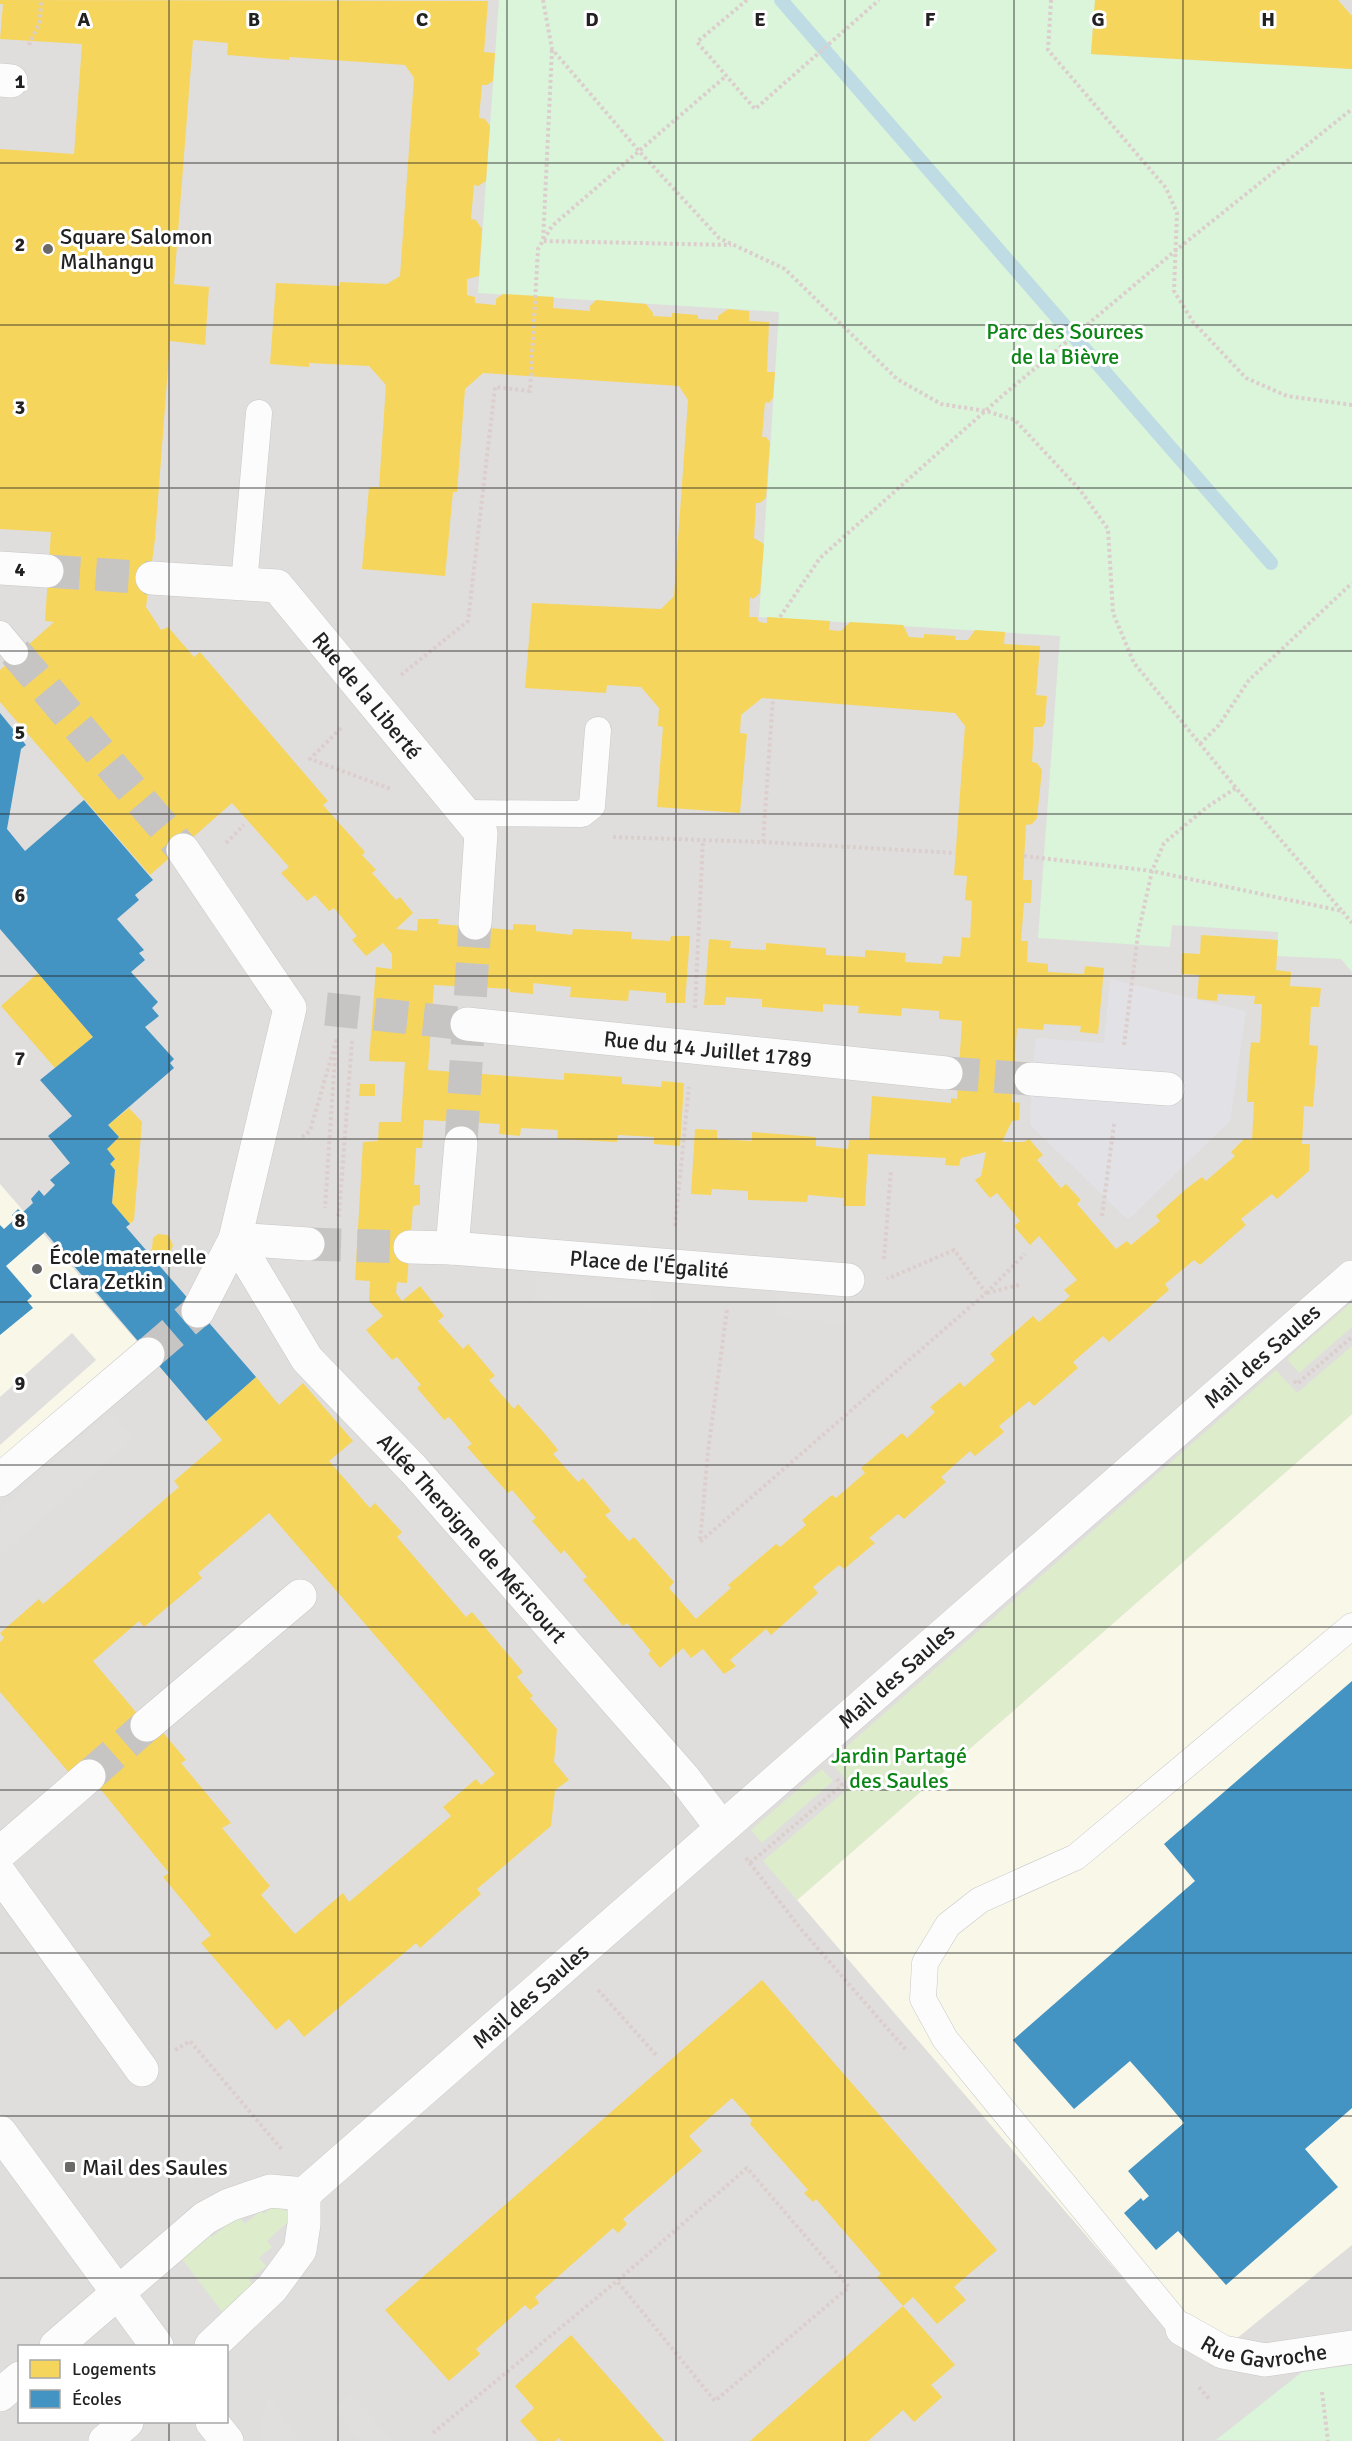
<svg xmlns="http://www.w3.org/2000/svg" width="1352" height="2441" viewBox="0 0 1352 2441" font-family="Signika,sans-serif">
<rect width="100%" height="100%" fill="#f0eeeb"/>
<path fill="#dfdedc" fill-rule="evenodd" d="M 0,0 L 1352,0 L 1352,2441 L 0,2441 ZM 20,2346 L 226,2346 L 226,2422 L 20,2422 Z"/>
<g fill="#f8f7e8">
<path d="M 0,1184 L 148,1354 L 0,1480 Z"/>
<path d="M 1352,1414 L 1352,2245 L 1236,2339 L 1152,2312 L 797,1900 Z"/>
</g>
<g fill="#ddeccb">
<path d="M 1352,1302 L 1352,1327 L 1299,1373 L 1287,1359 Z"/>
<path d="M 1352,1346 L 1352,1414 L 797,1900 L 763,1861 L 851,1786 L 830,1761 L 1276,1370 L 1297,1393 Z"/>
<path d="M 822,1769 L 833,1781 L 762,1843 L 751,1830 Z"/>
<path d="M 278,2201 L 292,2218 L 267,2241 L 272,2247 L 259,2258 L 266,2266 L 249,2280 L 254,2286 L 223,2313 L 182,2259 L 210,2235 L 212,2237 L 238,2216 L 245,2224 L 261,2211 L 264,2214 Z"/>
</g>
<g fill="#daf5da">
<path d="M 499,0 L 1095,0 L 1091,54 L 1352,69 L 1352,972 L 1341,959 L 1277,956 L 1278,932 L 1172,925 L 1170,947 L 1038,938 L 1060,636 L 759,617 L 779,312 L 478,293 Z"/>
<path d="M 1352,2365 L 1352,2441 L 1216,2440 L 1302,2372 Z"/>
</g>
<g fill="#e0dfde">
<path d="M 536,1276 L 654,1284 L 652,1310 L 534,1302 Z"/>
<path d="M 778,1291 L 849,1296 L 847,1323 L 775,1317 Z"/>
<path d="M 72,1333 L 96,1360 L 0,1445 L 0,1397 Z"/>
<path d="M 111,1411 L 135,1438 L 0,1556 L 0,1508 Z"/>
<path d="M 351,2393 L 394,2441 L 361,2441 L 333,2409 Z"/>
<path d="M 268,2396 L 301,2441 L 261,2441 L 258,2437 Z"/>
</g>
<path fill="#e2e1e5" d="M 1110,979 L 1246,1011 L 1230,1121 L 1128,1220 L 1030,1125 L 1031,1079 L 1036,1038 L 1104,1043 Z"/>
<g fill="#f6d55c" fill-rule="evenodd">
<path d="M 0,0 L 488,1 L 484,52 L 495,53 L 493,81 L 487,85 L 482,85 L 479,118 L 485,119 L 490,126 L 486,181 L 478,186 L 474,185 L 471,219 L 476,220 L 482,229 L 479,276 L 467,279 L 467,295 L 475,297 L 475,303 L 496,305 L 496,299 L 503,294 L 554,297 L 553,308 L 590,311 L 590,306 L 596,300 L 646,304 L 653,313 L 653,316 L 672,317 L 672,313 L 698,315 L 698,319 L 718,320 L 718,316 L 728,309 L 749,311 L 749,321 L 769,322 L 767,372 L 775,372 L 773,398 L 769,403 L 765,402 L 762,437 L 766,437 L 770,442 L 766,498 L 760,503 L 756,503 L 754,538 L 764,544 L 760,593 L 753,599 L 750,597 L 749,617 L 757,617 L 759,622 L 767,623 L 767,617 L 830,621 L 829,630 L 841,631 L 850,622 L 903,625 L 909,637 L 924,638 L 924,634 L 956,636 L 955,640 L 968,640 L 975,630 L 1005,632 L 1004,644 L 1040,646 L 1036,695 L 1047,696 L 1045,723 L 1042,727 L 1034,727 L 1032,762 L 1037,763 L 1042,770 L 1037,818 L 1032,824 L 1026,825 L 1023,880 L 1032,880 L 1031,903 L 1024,903 L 1021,941 L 1028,941 L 1027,962 L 1048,964 L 1048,972 L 1084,974 L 1085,966 L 1104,968 L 1098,1034 L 1080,1032 L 1081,1026 L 1044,1024 L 1043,1030 L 1017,1028 L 1012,1102 L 1020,1103 L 1019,1120 L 1012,1121 L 1002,1142 L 1024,1142 L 1029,1139 L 1043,1155 L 1037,1160 L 1061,1188 L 1066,1184 L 1081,1200 L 1077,1204 L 1116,1249 L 1127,1241 L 1131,1245 L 1160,1221 L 1156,1216 L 1186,1189 L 1202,1177 L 1206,1181 L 1235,1156 L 1231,1152 L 1244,1139 L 1252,1140 L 1254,1102 L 1247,1102 L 1249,1064 L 1251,1042 L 1260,1043 L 1262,1004 L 1254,1004 L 1255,996 L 1218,994 L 1217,1001 L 1197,999 L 1199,975 L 1181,974 L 1182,953 L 1200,954 L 1201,935 L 1278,940 L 1276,970 L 1291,972 L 1290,986 L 1321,988 L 1319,1007 L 1311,1007 L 1309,1045 L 1318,1046 L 1313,1107 L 1304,1106 L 1302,1144 L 1310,1144 L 1309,1171 L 1277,1199 L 1272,1194 L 1241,1219 L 1246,1225 L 1200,1265 L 1194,1260 L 1165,1284 L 1169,1290 L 1109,1342 L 1103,1336 L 1073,1362 L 1078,1368 L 1040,1401 L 1034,1406 L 1029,1401 L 999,1426 L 1004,1432 L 975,1456 L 970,1451 L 941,1477 L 946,1482 L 904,1519 L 898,1514 L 869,1538 L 875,1543 L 844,1569 L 839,1565 L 813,1587 L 818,1593 L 787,1621 L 771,1635 L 766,1629 L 730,1660 L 736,1666 L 724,1674 L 703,1649 L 691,1658 L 683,1648 L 660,1668 L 648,1654 L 651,1651 L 627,1623 L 623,1626 L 583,1580 L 587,1577 L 564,1550 L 561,1554 L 532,1521 L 536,1518 L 512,1490 L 508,1493 L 467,1447 L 472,1444 L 449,1417 L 444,1420 L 417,1388 L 421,1385 L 397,1357 L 392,1360 L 366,1330 L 383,1316 L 369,1301 L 370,1281 L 355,1280 L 363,1142 L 378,1141 L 379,1122 L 401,1122 L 405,1062 L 369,1061 L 376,967 L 392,969 L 392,954 L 383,943 L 366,956 L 352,940 L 357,936 L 334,908 L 329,911 L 315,895 L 307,901 L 281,873 L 289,867 L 232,803 L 150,875 L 0,702 L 0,670 L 54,622 L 45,621 L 51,532 L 0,529 L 0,149 L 74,154 L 82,44 L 0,39 L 3,4 L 0,4 ZM 193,40 L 228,43 L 227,55 L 289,60 L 289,57 L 405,65 L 414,78 L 400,276 L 387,284 L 340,282 L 340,286 L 276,283 L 270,364 L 309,367 L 309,363 L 369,366 L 386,385 L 379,487 L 369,487 L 362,569 L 445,576 L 453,492 L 457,492 L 465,389 L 483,373 L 679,386 L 688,400 L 674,596 L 661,609 L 532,603 L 525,688 L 606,693 L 607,685 L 641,687 L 659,708 L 658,726 L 663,727 L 657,807 L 740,813 L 747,734 L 740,733 L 741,715 L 762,698 L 955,713 L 965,726 L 954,875 L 967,876 L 965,900 L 972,901 L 970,938 L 962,937 L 960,957 L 943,956 L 942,964 L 905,962 L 906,953 L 865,950 L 865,957 L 826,955 L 826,948 L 766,943 L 766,950 L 730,948 L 731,941 L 709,939 L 704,1005 L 725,1005 L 726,997 L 762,999 L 762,1007 L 823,1012 L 823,1004 L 859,1006 L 858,1013 L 901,1016 L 902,1008 L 939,1011 L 939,1019 L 962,1021 L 957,1099 L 951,1098 L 951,1103 L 872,1096 L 869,1140 L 849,1140 L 848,1149 L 816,1146 L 816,1137 L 752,1132 L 752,1141 L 717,1139 L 717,1130 L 695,1129 L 691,1194 L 711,1195 L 712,1189 L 748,1191 L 748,1200 L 807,1202 L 808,1195 L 844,1198 L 843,1206 L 865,1206 L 868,1154 L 946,1158 L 945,1165 L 959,1166 L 961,1158 L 986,1152 L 981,1176 L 975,1180 L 990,1198 L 997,1193 L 1020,1221 L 1014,1226 L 1030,1245 L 1039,1236 L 1077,1280 L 1064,1290 L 1070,1296 L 1039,1322 L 1033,1316 L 990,1354 L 995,1360 L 964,1387 L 960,1382 L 930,1407 L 935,1412 L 907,1438 L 902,1433 L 861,1468 L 865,1473 L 836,1498 L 832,1495 L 802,1520 L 806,1525 L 780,1547 L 776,1544 L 728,1585 L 731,1588 L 696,1619 L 669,1588 L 674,1582 L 634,1537 L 629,1541 L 605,1515 L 611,1511 L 583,1478 L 578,1482 L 553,1454 L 558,1450 L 545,1434 L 518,1404 L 514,1409 L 489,1380 L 495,1376 L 468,1344 L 463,1349 L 438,1321 L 444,1316 L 420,1286 L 402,1301 L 396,1293 L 397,1282 L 407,1283 L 413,1206 L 420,1205 L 420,1185 L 414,1185 L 416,1148 L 422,1148 L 424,1120 L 500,1124 L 499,1134 L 520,1136 L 521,1128 L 558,1130 L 557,1139 L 580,1140 L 617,1142 L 618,1135 L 654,1137 L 654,1144 L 680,1146 L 684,1083 L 662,1081 L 661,1087 L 622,1084 L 622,1077 L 583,1074 L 564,1073 L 564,1080 L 428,1070 L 434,985 L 510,989 L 510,992 L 533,994 L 533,983 L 571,987 L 570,997 L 628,1001 L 629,990 L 666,993 L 666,1003 L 685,1003 L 690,936 L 671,936 L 670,941 L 631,939 L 632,932 L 573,929 L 572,935 L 536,931 L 536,925 L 513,924 L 513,930 L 438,924 L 439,919 L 418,919 L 417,931 L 396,929 L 413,913 L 400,897 L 396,900 L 372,873 L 376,870 L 362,855 L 365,852 L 323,805 L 328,801 L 200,652 L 194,657 L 168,627 L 161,630 L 146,607 L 155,539 L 170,341 L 205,345 L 209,287 L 174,284 Z"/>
<path d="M 1095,0 L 1338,0 L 1352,16 L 1352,69 L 1091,54 Z"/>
<path d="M 38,973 L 93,1037 L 55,1068 L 1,1006 Z"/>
<path d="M 360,1084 L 375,1084 L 375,1096 L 359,1096 Z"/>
<path d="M 129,1108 L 142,1122 L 134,1220 L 130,1224 L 112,1203 L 115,1170 L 110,1164 L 115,1159 L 107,1149 L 119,1137 L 108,1125 Z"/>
<path d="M 158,1234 L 168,1235 L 173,1245 L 171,1251 L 165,1254 L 157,1253 L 152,1258 L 148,1253 L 152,1249 L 153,1238 Z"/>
<path d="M 256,1377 L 279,1405 L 303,1383 L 353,1441 L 329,1461 L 370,1508 L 375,1503 L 402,1532 L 397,1537 L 466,1617 L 472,1612 L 523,1672 L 517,1677 L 533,1696 L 530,1698 L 557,1729 L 554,1762 L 569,1780 L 555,1790 L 551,1826 L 477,1889 L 481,1894 L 420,1948 L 416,1943 L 304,2037 L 289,2019 L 276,2030 L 201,1943 L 211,1935 L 163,1877 L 169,1873 L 97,1785 L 71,1775 L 0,1692 L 0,1642 L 4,1638 L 0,1633 L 39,1599 L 43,1604 L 179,1487 L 174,1481 L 222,1440 L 206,1421 ZM 269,1513 L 495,1774 L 481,1785 L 476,1779 L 443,1807 L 451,1816 L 349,1902 L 343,1893 L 295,1934 L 261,1895 L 270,1886 L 222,1828 L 231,1823 L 181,1763 L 186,1760 L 161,1730 L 156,1736 L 93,1661 L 139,1621 L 144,1627 L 202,1578 L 198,1573 Z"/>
<path d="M 762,1980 L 997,2250 L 954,2287 L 966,2300 L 937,2324 L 913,2297 L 903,2306 L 877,2277 L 881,2274 L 816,2199 L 813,2202 L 804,2193 L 808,2190 L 750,2124 L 752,2120 L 732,2098 L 689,2136 L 702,2151 L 623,2219 L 627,2224 L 618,2233 L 613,2228 L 535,2297 L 539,2303 L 530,2310 L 525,2305 L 476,2349 L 480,2354 L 449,2381 L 385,2310 Z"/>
<path d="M 903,2306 L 955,2365 L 931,2385 L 942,2397 L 914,2422 L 903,2410 L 868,2441 L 750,2441 Z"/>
<path d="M 571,2335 L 618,2388 L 664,2441 L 562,2441 L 559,2438 L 556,2441 L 538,2441 L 520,2421 L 534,2408 L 515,2386 Z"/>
</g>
<g fill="#4393c3">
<path d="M 0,713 L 26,745 L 21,749 L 7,829 L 25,851 L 84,800 L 153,880 L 135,895 L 139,900 L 117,919 L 144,950 L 139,953 L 145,960 L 131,972 L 158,1002 L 152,1008 L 159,1016 L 145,1027 L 174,1059 L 170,1063 L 174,1068 L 108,1125 L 119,1137 L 107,1149 L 115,1159 L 110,1164 L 115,1170 L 112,1203 L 130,1224 L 126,1227 L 256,1377 L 206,1421 L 45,1232 L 6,1266 L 32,1296 L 27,1301 L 33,1308 L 0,1335 L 0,1225 L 4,1229 L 15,1219 L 12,1215 L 18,1209 L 22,1213 L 33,1203 L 31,1199 L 39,1190 L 44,1196 L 55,1185 L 50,1180 L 70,1163 L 48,1136 L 72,1116 L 40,1080 L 93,1037 L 0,929 Z"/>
<path d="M 1352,1681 L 1352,2108 L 1305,2149 L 1338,2187 L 1226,2285 L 1178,2231 L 1156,2250 L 1124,2213 L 1141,2198 L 1143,2201 L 1149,2196 L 1128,2171 L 1184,2123 L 1161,2096 L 1130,2061 L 1074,2109 L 1013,2040 L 1195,1881 L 1164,1844 Z"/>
</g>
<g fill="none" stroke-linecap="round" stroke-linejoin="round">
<path stroke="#bfdbe3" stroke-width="14" d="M 781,0 L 1271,563"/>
<g stroke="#c7c5c3" stroke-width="33" stroke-dasharray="33 16" stroke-linecap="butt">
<path d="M 15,652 L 183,850"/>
<path d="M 326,1009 L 467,1024"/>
<path d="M 946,1073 L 1031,1079"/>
</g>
<g stroke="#c7c5c3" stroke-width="33" stroke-dasharray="33 16" stroke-linecap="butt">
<path d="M 47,571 L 152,578"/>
<path d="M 461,1143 L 475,923"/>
<path d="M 308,1244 L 410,1247"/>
<path d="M 148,1354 L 198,1311"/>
<path d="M 89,1776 L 147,1725"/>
</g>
<g stroke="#c9c8c7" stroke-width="27">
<g id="service">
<path d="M 244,584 L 259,413"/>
<path d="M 0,634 L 15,652"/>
<path d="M 465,813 L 582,814 L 592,806 L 598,730"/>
<path d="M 1182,2329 L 945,2039 L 923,1999 L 925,1963 L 948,1925 L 980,1900 L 1076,1857 L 1352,1626"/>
</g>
</g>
<g stroke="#c9c8c7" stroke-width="34">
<g id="pedestrian">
<path id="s1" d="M 183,850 L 290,1008 L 235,1239 L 307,1359 L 414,1470 L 683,1777 L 722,1828"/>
<path id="s2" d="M 467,1024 L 946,1073"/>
<path d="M 1031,1079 L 1168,1089"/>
<path id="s3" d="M 56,2346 L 205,2218 L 229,2205 L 270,2191 L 304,2194 L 1352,1277"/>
<path d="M 211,2346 L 272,2288 L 300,2250 L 304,2224 L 304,2194"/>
<path d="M 0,2395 L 20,2378"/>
<path d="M 105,2441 L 127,2422"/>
</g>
</g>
<g stroke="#c9c8c7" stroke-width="34">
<g id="minor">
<path d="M 0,80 L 11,81"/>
<path d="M 0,568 L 47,571"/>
<path id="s4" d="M 152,578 L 277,586 L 481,833 L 475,923"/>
<path id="s5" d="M 410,1247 L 452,1248 L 848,1280"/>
<path d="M 452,1248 L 461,1143"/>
<path d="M 198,1311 L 235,1239 L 308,1244"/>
<path d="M 0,1480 L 148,1354"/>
<path d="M 147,1725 L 300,1596"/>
<path d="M 0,1853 L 89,1776"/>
<path d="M 0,1874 L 142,2070"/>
<path d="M 0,2132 L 157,2346"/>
<path id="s6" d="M 1182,2329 L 1223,2352 L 1265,2360 L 1352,2347"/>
<path d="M 212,2422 L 227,2441"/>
</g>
</g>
<g stroke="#dccecd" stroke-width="4" stroke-dasharray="3 3" stroke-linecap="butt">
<path d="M 543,0 L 552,49 L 639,151 L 719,238 L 785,269 L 897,379 L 941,404 L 986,411 L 1015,420 L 1080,490 L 1108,529 L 1113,613 L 1134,663 L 1236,788 L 1342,911"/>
<path d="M 747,0 L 697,42 L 755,109 L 879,0"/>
<path d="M 1051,0 L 1048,50 L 1166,188 L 1177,213 L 1174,291 L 1193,322 L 1246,378 L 1287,396 L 1352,405"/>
<path d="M 29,45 L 40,21 L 41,0"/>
<path d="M 552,50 L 543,241 L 731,245"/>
<path d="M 780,617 L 820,558 L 1002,396 L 1175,251 L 1352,109"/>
<path d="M 401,675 L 468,621 L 495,387 L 530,391 L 538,249 L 552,226 L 726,76"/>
<path d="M 341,728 L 310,759 L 391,789"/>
<path d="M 1200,744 L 1219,725 L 1249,680 L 1352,583"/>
<path d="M 613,837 L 763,842 L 773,698"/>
<path d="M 763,842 L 955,853"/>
<path d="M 226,843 L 244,825"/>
<path d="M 1024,856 L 1152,871 L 1342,911 L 1352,923"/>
<path d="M 695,1008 L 703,840"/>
<path d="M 1124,1045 L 1138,934 L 1152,871 L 1164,843 L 1207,807 L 1236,788"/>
<path d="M 302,1137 L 310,1131 L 336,1041 L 325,1208"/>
<path d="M 337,1214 L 339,1215 L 352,1041"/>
<path d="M 1102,1216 L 1114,1124"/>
<path d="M 675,1226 L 689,1087"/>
<path d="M 884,1259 L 891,1170"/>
<path d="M 986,1293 L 1025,1254"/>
<path d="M 987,1293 L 1019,1285"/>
<path d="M 727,1310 L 708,1451 L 700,1542 L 986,1293 L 954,1250 L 887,1279"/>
<path d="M 1294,1381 L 1297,1384 L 1352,1337"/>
<path d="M 746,1858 L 800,1928 L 907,2051"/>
<path d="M 750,1863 L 842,1785 L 837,1779"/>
<path d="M 598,1990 L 658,2057"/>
<path d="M 175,2050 L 190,2041 L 283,2151"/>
<path d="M 1199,2387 L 1210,2400"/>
<path d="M 1322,2392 L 1328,2441"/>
<path d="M 433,2433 L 617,2281 L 747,2168 L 849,2287 L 715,2401 L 617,2281"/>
</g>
<use href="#service" stroke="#fdfcfc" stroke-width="26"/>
<use href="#pedestrian" stroke="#fdfcfc" stroke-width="33"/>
<use href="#minor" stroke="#fdfcfc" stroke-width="33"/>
</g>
<path fill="none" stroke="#222" stroke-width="1.5" stroke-opacity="0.55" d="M 169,0 L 169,2346M 338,0 L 338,2441M 507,0 L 507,2441M 676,0 L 676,2441M 845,0 L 845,2441M 1014,0 L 1014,2441M 1183,0 L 1183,2441M 0,163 L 1352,163M 0,325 L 1352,325M 0,488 L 1352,488M 0,651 L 1352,651M 0,814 L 1352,814M 0,976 L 1352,976M 0,1139 L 1352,1139M 0,1302 L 1352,1302M 0,1465 L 1352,1465M 0,1627 L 1352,1627M 0,1790 L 1352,1790M 0,1953 L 1352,1953M 0,2116 L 1352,2116M 0,2278 L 1352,2278M 169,2422 L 169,2441"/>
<g fill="#6a6968" stroke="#fff" stroke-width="2">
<circle cx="48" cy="249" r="6"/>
<circle cx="37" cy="1269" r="6"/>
<rect x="64" y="2161" width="12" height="12" rx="3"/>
</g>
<g text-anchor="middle" stroke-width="6" stroke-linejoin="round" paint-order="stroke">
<g font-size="22" fill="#222" stroke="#fff" text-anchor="start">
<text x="60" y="244">Square Salomon<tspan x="60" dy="25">Malhangu</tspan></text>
<text x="49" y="1264">École maternelle<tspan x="49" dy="25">Clara Zetkin</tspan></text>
<text x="82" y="2175">Mail des Saules</text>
</g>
<g font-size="22" fill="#0c8416" stroke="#fff">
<text x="1065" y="339">Parc des Sources<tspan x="1065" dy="25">de la Bièvre</tspan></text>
<text x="899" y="1763">Jardin Partagé<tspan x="899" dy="25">des Saules</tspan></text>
</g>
<g font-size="22" fill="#222" stroke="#fff">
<text dy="8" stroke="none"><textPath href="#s4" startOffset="267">Rue de la Liberté</textPath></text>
<text dy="8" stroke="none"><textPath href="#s2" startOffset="242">Rue du 14 Juillet 1789</textPath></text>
<text dy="8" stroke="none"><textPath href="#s5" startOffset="240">Place de l'Égalité</textPath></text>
<text dy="8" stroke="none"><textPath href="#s3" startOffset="1574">Mail des Saules</textPath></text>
<text dy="8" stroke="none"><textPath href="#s1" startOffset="812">Allée Theroigne de Méricourt</textPath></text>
<text dy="8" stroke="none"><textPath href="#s3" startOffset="1088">Mail des Saules</textPath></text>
<text dy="8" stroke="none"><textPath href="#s3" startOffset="602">Mail des Saules</textPath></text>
<text dy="8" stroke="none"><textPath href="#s6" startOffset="88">Rue Gavroche</textPath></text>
</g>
</g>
<g font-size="20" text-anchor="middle" font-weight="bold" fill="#222" stroke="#fff" stroke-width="6" stroke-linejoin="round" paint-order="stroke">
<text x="84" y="26">A</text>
<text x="254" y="26">B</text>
<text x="422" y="26">C</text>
<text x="592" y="26">D</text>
<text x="760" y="26">E</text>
<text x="930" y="26">F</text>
<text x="1098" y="26">G</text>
<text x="1268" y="26">H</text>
<text x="20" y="88">1</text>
<text x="20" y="251">2</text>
<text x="20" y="414">3</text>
<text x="20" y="576">4</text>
<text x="20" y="739">5</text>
<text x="20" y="902">6</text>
<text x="20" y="1065">7</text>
<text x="20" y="1227">8</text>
<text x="20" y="1390">9</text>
</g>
<rect x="18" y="2345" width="210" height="78" fill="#ffffff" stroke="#a7a7a7" stroke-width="1.5"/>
<rect x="30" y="2360" width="30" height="18" fill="#f6d55c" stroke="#a7a7a7" stroke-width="1.5"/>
<text x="72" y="2375" font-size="18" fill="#222222">Logements</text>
<rect x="30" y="2390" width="30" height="18" fill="#4393c3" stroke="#a7a7a7" stroke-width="1.5"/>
<text x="72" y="2405" font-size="18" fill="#222222">Écoles</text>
</svg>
